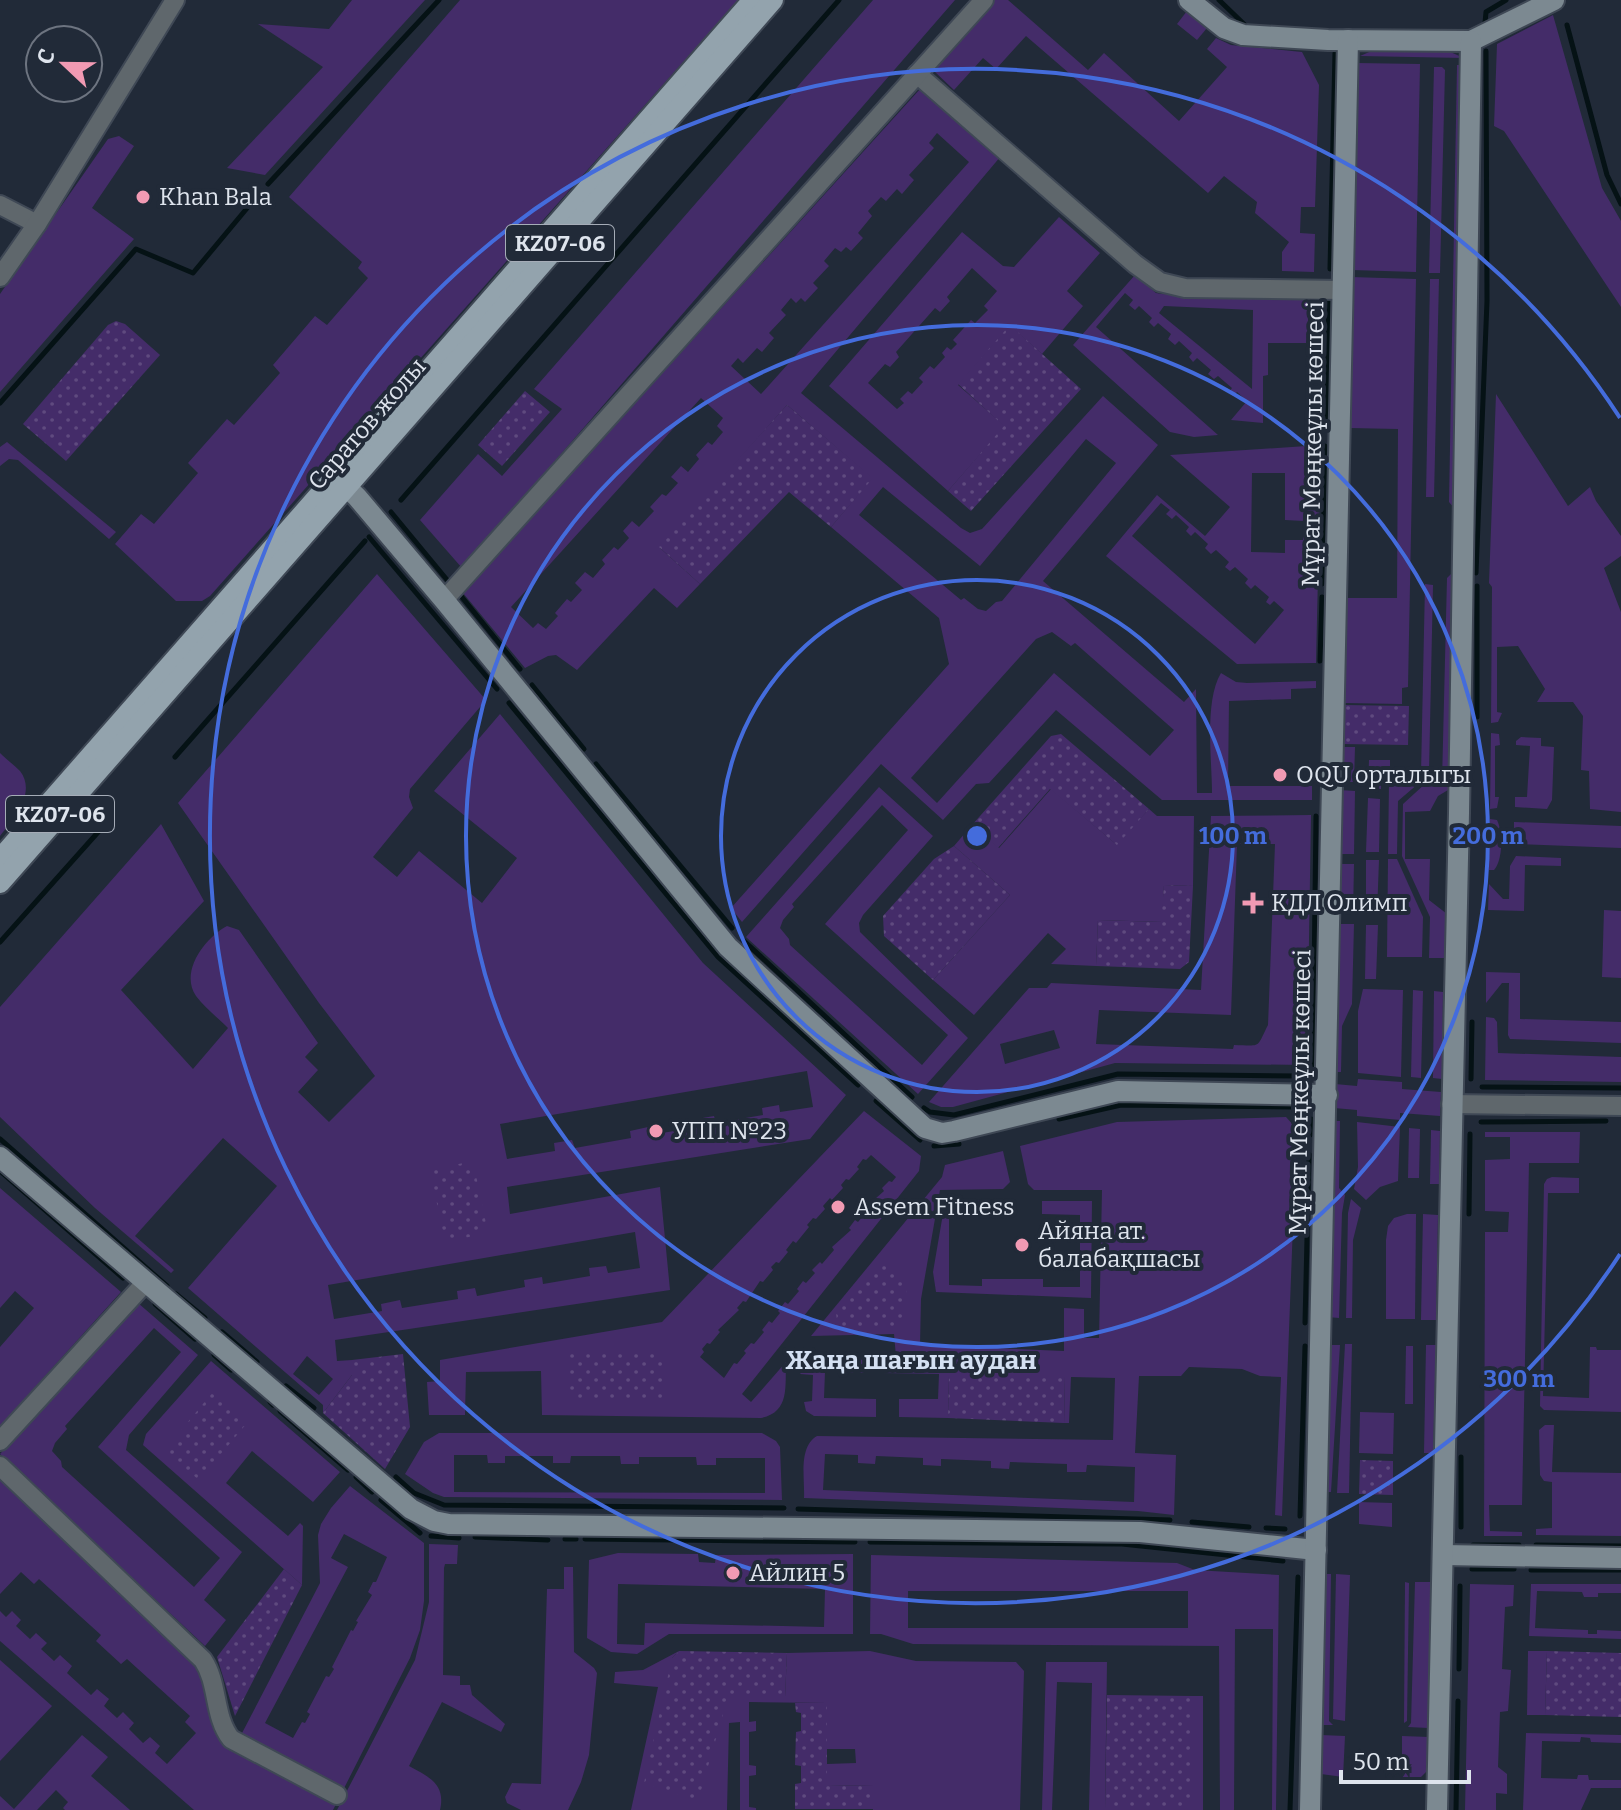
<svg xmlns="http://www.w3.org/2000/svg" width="1621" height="1810" viewBox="0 0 1621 1810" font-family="Bitter,serif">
<defs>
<pattern id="park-dots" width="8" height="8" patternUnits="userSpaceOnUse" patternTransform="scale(2)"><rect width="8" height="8" fill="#442c69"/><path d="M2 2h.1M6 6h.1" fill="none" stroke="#5f4a7f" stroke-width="1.8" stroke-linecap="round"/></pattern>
</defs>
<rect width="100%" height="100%" fill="#212a38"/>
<g fill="#442c69" fill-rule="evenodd">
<path d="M 352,0 L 425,0 L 265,175 L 227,168 L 323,67 L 258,24 L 329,29 Z"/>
<path d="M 460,0 L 738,0 L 210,596 L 202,601 L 176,601 L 115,544 L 141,514 L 154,524 L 198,473 L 188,463 L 227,419 L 234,425 L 280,373 L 273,365 L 315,316 L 327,325 L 368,278 L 358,268 L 362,262 L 289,197 Z"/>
<path d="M 873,0 L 955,0 L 462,568 L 420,520 L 478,454 L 502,476 L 562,409 L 534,389 Z"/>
<path d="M 994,0 L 1008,0 L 1088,70 L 1104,53 L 1179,121 L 1227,67 L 1207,49 L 1216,38 L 1231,45 L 1302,52 L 1319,85 L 1315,207 L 1301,207 L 1300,233 L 1315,234 L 1314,272 L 1282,271 L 1282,252 L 1289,242 L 1255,213 L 1257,202 L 1224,176 L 1208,193 L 1026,36 L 996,69 L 983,58 L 954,90 L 934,71 Z"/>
<path d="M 1187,11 L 1207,28 L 1197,40 L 1177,24 Z"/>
<path d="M 1553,15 L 1602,188 L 1621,221 L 1621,307 L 1504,131 L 1494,126 L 1497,44 Z"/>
<path d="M 1374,50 L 1448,51 L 1464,58 L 1360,56 Z"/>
<path d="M 1357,63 L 1420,64 L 1416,272 L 1352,270 Z"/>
<path d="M 1457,65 L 1464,65 L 1455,509 L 1449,502 Z"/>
<path d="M 1434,67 L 1442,67 L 1445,70 L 1440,273 L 1429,273 Z"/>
<path d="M 921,88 L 1001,156 L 801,393 L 961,528 L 970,533 L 982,529 L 1103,396 L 1158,445 L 1043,581 L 1184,702 L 1196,689 L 1197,793 L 1212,793 C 1212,760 1204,701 1221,673 L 1236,682 L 1247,683 L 1316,681 L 1316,688 L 1291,689 L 1291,699 L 1229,701 L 1228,786 L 1312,786 L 1312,800 L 1162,800 L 1056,710 L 989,783 L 976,784 L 943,820 L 881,764 L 742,922 L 731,908 L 949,664 L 939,618 L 831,527 L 872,478 L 787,405 L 660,548 L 700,584 L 677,608 L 654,588 L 577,670 L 556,655 L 548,656 L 525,668 L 463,593 ZM 937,133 L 969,162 L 761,394 L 731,366 L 738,358 L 743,363 L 757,348 L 762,352 L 774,338 L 769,333 L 786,315 L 781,310 L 791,298 L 796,303 L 801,298 L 805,302 L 818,288 L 813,283 L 829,266 L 824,261 L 835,248 L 841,252 L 846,247 L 851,251 L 863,238 L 858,233 L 872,216 L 868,211 L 881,197 L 886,201 L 897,189 L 902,194 L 914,180 L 909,175 L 934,148 L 929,143 ZM 701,398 L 723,418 L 717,426 L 723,432 L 712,445 L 708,442 L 696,455 L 699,459 L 688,472 L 681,466 L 671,477 L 678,483 L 666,496 L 662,494 L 650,507 L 654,511 L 639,527 L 632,521 L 623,531 L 629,538 L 618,550 L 614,547 L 602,560 L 605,564 L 593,578 L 585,572 L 575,583 L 582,590 L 571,602 L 567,599 L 555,613 L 558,616 L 546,629 L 538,623 L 533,628 L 511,607 ZM 1086,439 L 1116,463 L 1002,601 L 996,602 L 986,611 L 978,609 L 964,598 L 961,600 L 859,515 L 883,487 L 980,566 ZM 1052,632 L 1071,646 L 1075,643 L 1174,730 L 1150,756 L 1054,673 L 937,803 L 911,778 L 1036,639 Z"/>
<path d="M 119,136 L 134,146 L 92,208 L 134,239 L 0,392 L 0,294 L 108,139 Z"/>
<path d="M 1059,217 L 1100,253 L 1067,291 L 1083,306 L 1042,354 L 1010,326 L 958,385 L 1005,426 L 948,491 L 829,386 L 962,232 L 1003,266 L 1014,267 ZM 972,268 L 997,291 L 984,306 L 988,310 L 975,323 L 971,320 L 953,340 L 957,344 L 951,350 L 947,347 L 942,353 L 945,357 L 934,369 L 930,366 L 919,378 L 923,382 L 912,394 L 908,391 L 900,399 L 904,403 L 897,409 L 868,383 L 885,364 L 890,367 L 899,357 L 896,352 L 935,308 L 940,312 L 950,301 L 947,297 Z"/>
<path d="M 1135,275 L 1156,293 L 1162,294 L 1308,299 L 1308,343 L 1268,343 L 1268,375 L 1263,376 L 1263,423 L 1231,420 L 1247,401 L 1237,392 L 1233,396 L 1229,392 L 1232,388 L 1218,376 L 1214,379 L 1208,374 L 1211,370 L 1197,358 L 1193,362 L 1189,357 L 1192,353 L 1179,341 L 1175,345 L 1168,339 L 1171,334 L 1158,323 L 1154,327 L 1149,322 L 1152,318 L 1139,306 L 1135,310 L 1129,305 L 1133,300 L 1125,293 L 1096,327 L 1218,435 L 1194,437 L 1170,432 L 1073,345 ZM 1164,306 L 1253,310 L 1252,389 L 1159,313 Z"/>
<path d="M 1351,277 L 1416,279 L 1408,687 L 1402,688 L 1402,704 L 1345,703 L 1347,598 L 1397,598 L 1398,429 L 1350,428 Z"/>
<path d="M 1430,279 L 1439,279 L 1434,497 L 1426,497 Z"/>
<path d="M 1496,394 L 1568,506 L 1590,487 L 1596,501 L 1621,536 L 1621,556 L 1604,568 L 1621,612 L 1621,812 L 1590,809 L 1589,771 L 1581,770 L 1583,716 L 1573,702 L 1537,702 L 1545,689 L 1518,646 L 1497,647 L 1497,712 L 1502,713 L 1498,722 L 1491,723 L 1492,587 L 1489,583 Z"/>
<path d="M 7,442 L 116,532 L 109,539 L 18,460 L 9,459 L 0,466 L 0,447 Z"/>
<path d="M 1321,445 L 1316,663 L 1237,664 L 1106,556 L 1157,495 L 1205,536 L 1230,507 L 1170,455 ZM 1252,473 L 1285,473 L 1285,520 L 1304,521 L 1303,540 L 1285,540 L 1285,553 L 1251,552 ZM 1161,503 L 1170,510 L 1166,514 L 1172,519 L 1176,515 L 1189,527 L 1186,531 L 1191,536 L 1195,532 L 1208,544 L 1205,548 L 1211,554 L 1216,550 L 1229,562 L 1225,567 L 1230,571 L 1235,567 L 1248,579 L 1245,583 L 1251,589 L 1255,585 L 1269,597 L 1266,602 L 1270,605 L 1274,601 L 1284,610 L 1255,644 L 1132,536 Z"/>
<path d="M 1452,573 L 1448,790 L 1438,796 L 1430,811 L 1405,812 L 1405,859 L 1430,859 L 1429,900 L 1447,914 L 1446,958 L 1429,958 L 1430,917 L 1402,856 L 1403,804 L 1426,783 L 1442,782 L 1447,578 Z"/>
<path d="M 377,574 L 486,700 L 410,789 L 409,797 L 413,808 L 373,857 L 397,877 L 419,851 L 482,903 L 517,858 L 434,791 L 500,714 L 703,963 L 846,1095 L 810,1139 L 507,1187 L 510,1214 L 660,1187 L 670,1290 L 335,1340 L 337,1361 L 352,1360 L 352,1375 L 323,1413 L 323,1405 L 188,1288 L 277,1186 L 223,1138 L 135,1236 L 174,1270 L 171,1273 L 95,1208 L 0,1117 L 0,1007 L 161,824 L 204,901 L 121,990 L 193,1069 L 228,1028 C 218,1018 204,1007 196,996 C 179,971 206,937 227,926 L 239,930 L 318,1043 L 305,1057 L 318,1070 L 298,1092 L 329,1122 L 375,1076 L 319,1003 L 178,803 ZM 807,1071 L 813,1107 L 780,1112 L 779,1105 L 762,1108 L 763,1115 L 716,1123 L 714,1116 L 697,1119 L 698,1127 L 650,1135 L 648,1127 L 630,1131 L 631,1138 L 575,1148 L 572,1140 L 554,1143 L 555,1151 L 507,1159 L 500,1124 ZM 635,1232 L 640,1268 L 608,1273 L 606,1266 L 589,1268 L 590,1276 L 543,1284 L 542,1277 L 524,1280 L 525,1287 L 477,1296 L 475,1288 L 457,1291 L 458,1299 L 402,1308 L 400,1300 L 381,1304 L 382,1311 L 334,1319 L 328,1285 ZM 307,1356 L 333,1379 L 319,1395 L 293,1374 Z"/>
<path d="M 1425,584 L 1433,585 L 1429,772 L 1427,774 L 1421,774 Z"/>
<path d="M 1491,733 L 1499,734 L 1500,745 L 1495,746 L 1495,797 L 1499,797 L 1497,808 L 1490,809 Z"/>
<path d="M 1521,737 L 1541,738 L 1541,746 L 1554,747 L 1552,800 L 1547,809 L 1515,807 L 1515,797 L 1527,797 L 1530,746 L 1516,745 L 1516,741 Z"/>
<path d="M 1342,747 L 1355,747 L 1354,782 L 1341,782 Z"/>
<path d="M 0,753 C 6,759 14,765 20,771 C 37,793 13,820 0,836 Z"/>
<path d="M 1369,760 L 1390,760 L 1390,773 L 1381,773 L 1381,789 L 1368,788 Z"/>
<path d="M 1389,782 L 1419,783 L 1398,801 L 1397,854 L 1388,854 Z"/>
<path d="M 879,787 L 933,836 L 863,915 L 859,923 L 860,932 L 968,1038 L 918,1094 L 746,937 ZM 882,805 L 908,830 L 825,924 L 948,1035 L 922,1065 L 790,945 L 789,939 L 780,928 L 783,920 L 794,907 L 792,904 Z"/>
<path d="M 1051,789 L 1116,844 L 1149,809 L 1157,816 L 1194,816 L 1193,886 L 1164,885 L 1162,922 L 1098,920 L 1096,966 L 1051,964 L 1066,949 L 1048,933 L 974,1015 L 933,980 L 1010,895 L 954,846 L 972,825 L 999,848 Z"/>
<path d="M 1340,790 L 1355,791 L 1354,854 L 1339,854 Z"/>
<path d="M 1368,798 L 1380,799 L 1379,852 L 1366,852 Z"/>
<path d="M 1311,815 L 1307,1065 L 1115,1063 L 953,1107 L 941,1107 L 929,1102 L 1029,988 L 1047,988 L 1051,983 L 1201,990 L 1211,816 ZM 1237,844 L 1275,844 L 1268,1025 C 1256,1048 1263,1046 1234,1045 L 1233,1049 L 1096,1044 L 1099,1010 L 1231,1015 ZM 1054,1030 L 1060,1048 L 1005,1064 L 1000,1044 Z"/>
<path d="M 1490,819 L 1497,820 C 1503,832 1503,860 1494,870 L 1489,870 Z"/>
<path d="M 1514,822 L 1621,826 L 1621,848 L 1514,844 Z"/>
<path d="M 1516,856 L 1561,858 L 1561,866 L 1525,865 L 1524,911 L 1488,910 L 1489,884 L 1503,899 L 1509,899 L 1510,866 Z"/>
<path d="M 1388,859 L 1397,859 L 1423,917 L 1422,957 L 1387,957 Z"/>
<path d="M 1366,860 L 1379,860 L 1377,914 L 1366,913 Z"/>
<path d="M 1338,864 L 1354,864 L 1353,914 L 1338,914 Z"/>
<path d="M 1604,910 L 1621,911 L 1621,978 L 1602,977 Z"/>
<path d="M 1338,924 L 1354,924 L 1352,1004 L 1342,1026 L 1341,1072 L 1334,1072 Z"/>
<path d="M 1366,925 L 1378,925 L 1376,979 L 1365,979 Z"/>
<path d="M 1486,972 L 1520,973 L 1520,1019 L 1621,1022 L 1621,1043 L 1510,1039 L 1508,1035 L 1509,983 L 1502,983 L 1486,1003 Z"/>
<path d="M 1363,989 L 1403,990 L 1401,1077 L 1358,1073 L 1358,1011 Z"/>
<path d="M 1413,990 L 1423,991 L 1421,1078 L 1411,1077 Z"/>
<path d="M 1434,991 L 1443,992 L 1442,1079 L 1433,1078 Z"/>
<path d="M 1486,1017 L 1494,1018 L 1497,1022 L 1498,1053 L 1621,1057 L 1621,1082 L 1485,1080 Z"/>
<path d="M 1358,1079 L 1402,1082 L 1402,1089 L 1441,1092 L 1440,1116 L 1400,1113 L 1400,1120 L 1357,1116 L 1357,1110 L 1334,1108 L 1335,1084 L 1357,1086 Z"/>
<path d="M 864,1111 L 921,1156 L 919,1171 L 742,1394 L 751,1402 L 786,1362 C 785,1387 790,1412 761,1418 L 542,1415 L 541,1371 L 466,1372 L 465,1415 L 429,1415 L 427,1382 L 440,1381 L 440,1360 L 662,1322 ZM 871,1155 L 896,1177 L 892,1182 L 889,1181 L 882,1188 L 884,1191 L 866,1207 L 869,1209 L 858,1222 L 855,1220 L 849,1228 L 851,1230 L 832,1247 L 834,1250 L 822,1264 L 820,1262 L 812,1270 L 815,1273 L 806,1283 L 803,1281 L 797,1289 L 799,1291 L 788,1304 L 785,1302 L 778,1311 L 780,1313 L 772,1323 L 769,1321 L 762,1330 L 764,1332 L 754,1344 L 751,1343 L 744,1351 L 746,1353 L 737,1364 L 734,1363 L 724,1378 L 700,1357 L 704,1352 L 702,1349 L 707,1343 L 710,1344 L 720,1332 L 718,1330 L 739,1310 L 737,1308 L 743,1301 L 746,1302 L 760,1281 L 763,1282 L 773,1270 L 771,1267 L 776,1262 L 779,1263 L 788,1252 L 786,1250 L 793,1241 L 796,1243 L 809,1227 L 807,1225 L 813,1218 L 816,1219 L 825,1209 L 823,1206 L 830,1198 L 832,1200 L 843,1188 L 841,1185 L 846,1179 L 849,1180 L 859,1169 L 857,1167 L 863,1159 L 866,1160 Z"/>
<path d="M 1286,1117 L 1296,1128 L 1296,1145 L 1282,1516 L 1275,1515 L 1281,1377 L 1260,1376 L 1242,1369 L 1189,1367 L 1181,1376 L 1139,1376 L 1135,1453 L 1176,1455 L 1174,1515 L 1138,1511 L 804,1498 C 805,1479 798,1447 817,1436 L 1113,1440 L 1115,1378 L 1071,1377 L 1069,1423 L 1064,1423 L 1065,1377 L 949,1376 L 948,1418 L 899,1417 L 899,1399 L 938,1399 L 939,1374 L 825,1372 L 824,1398 L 876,1399 L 876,1417 L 814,1416 L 806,1411 L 804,1402 L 812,1401 L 813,1375 L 800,1374 L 812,1360 L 896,1357 L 894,1334 L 811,1336 L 942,1177 L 945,1165 L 1003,1151 L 1010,1182 L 1003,1189 L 940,1190 L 921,1299 L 920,1345 L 1064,1351 L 1064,1308 L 1084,1309 L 1084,1338 L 1099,1338 L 1102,1190 L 1034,1190 L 1028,1184 L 1020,1146 L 1117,1122 ZM 825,1454 L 858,1455 L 858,1463 L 875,1464 L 876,1456 L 923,1458 L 923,1465 L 941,1466 L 941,1459 L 991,1461 L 991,1468 L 1009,1469 L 1010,1462 L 1067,1464 L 1067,1472 L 1086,1472 L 1087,1465 L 1135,1467 L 1134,1502 L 823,1490 Z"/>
<path d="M 1334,1121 L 1340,1121 L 1339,1188 L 1345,1195 L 1342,1213 L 1339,1318 L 1328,1317 Z"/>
<path d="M 1357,1122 L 1400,1127 L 1398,1181 L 1380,1187 L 1366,1200 L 1354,1189 L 1358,1167 Z"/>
<path d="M 1409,1128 L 1420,1129 L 1419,1178 L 1408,1178 Z"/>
<path d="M 1431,1130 L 1440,1131 L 1439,1184 L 1430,1184 Z"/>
<path d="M 1485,1132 L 1580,1132 L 1579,1163 L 1529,1163 L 1522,1505 L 1489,1505 L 1490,1531 L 1522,1532 L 1522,1536 L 1484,1536 L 1485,1232 L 1508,1232 L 1509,1212 L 1485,1211 L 1485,1160 L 1510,1159 L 1510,1137 L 1485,1137 Z"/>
<path d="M 1552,1177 L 1579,1178 L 1579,1193 L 1548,1193 L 1543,1396 L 1589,1398 L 1590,1347 L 1596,1347 L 1597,1350 L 1621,1350 L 1621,1412 L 1544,1410 L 1540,1406 L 1544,1184 L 1547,1179 Z"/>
<path d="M 0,1188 L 121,1292 L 0,1426 L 0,1347 L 34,1308 L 15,1291 L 0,1308 Z"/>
<path d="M 949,1199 L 983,1201 L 983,1212 L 949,1212 L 949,1285 L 982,1286 L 982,1279 L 1043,1279 L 1043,1287 L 1080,1287 L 1080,1215 L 1042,1214 L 1042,1201 L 1092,1201 L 1091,1298 L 936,1292 L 933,1272 L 945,1202 Z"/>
<path d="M 1351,1199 L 1361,1208 L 1353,1240 L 1352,1318 L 1346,1318 L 1348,1213 Z"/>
<path d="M 1407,1214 L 1416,1214 L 1415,1319 L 1386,1319 L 1386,1240 L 1388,1226 L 1394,1218 Z"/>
<path d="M 1423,1214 L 1438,1215 L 1436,1320 L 1421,1320 Z"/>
<path d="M 138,1303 L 198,1355 L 129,1435 L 126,1450 L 242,1552 L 204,1600 L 226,1620 L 205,1646 L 0,1454 ZM 154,1328 L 181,1352 L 98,1447 L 220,1558 L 194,1587 L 62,1467 L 61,1461 L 52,1451 L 55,1443 L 67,1429 L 65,1426 Z"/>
<path d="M 1345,1344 L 1352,1344 L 1349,1493 L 1337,1493 Z"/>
<path d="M 1327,1345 L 1340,1345 L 1331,1492 L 1326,1492 Z"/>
<path d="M 1426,1345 L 1436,1345 L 1433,1453 L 1424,1453 Z"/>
<path d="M 1406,1346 L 1413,1346 L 1413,1404 L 1405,1404 Z"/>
<path d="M 211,1361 L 340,1472 L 313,1502 L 252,1451 L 226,1483 L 288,1536 L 300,1523 L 303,1526 L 302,1585 L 143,1445 L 146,1434 Z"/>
<path d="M 1360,1412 L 1394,1413 L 1393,1454 L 1359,1453 Z"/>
<path d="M 1545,1425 L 1554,1425 L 1552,1472 L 1621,1473 L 1621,1536 L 1536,1535 L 1536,1529 L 1552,1528 L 1552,1482 L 1544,1481 L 1540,1475 L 1539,1430 Z"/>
<path d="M 439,1433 L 762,1433 L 776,1441 L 780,1447 L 782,1500 L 444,1497 L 433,1493 L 405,1474 L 424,1442 ZM 454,1455 L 487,1455 L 488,1463 L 505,1463 L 505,1456 L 553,1456 L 553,1463 L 570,1463 L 571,1456 L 620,1456 L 621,1464 L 639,1464 L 639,1457 L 696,1457 L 697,1465 L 716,1465 L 716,1458 L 765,1458 L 765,1493 L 454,1492 Z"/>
<path d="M 0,1480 L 195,1664 C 209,1688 206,1720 223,1743 L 327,1800 L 241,1735 L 320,1583 L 318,1535 L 321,1524 L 331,1508 L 350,1486 L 424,1543 L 424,1601 L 420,1630 L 410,1658 L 333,1810 L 194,1810 L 0,1641 L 0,1611 L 6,1617 L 12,1611 L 21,1620 L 16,1626 L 30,1639 L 36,1633 L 47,1643 L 41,1649 L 54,1661 L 60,1655 L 72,1666 L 67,1673 L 91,1695 L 97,1689 L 109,1699 L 104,1706 L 117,1718 L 123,1712 L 134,1723 L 129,1729 L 143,1743 L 150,1737 L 160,1746 L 155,1753 L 167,1764 L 196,1733 L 185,1722 L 190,1716 L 127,1659 L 121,1664 L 96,1641 L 101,1635 L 39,1579 L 34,1584 L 21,1572 L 0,1594 ZM 344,1534 L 387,1557 L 376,1582 L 373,1582 L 368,1592 L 372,1595 L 356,1621 L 358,1622 L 353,1631 L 351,1630 L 332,1667 L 334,1669 L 329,1677 L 326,1676 L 307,1712 L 310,1714 L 305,1723 L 302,1722 L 293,1738 L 265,1723 L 348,1567 L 331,1558 Z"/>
<path d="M 1359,1502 L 1392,1503 L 1392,1527 L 1359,1524 Z"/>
<path d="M 429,1544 L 458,1545 L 457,1564 L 445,1564 L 444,1568 L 443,1675 L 460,1676 L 460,1685 L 470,1685 L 472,1695 L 505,1724 L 501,1732 L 442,1702 L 409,1766 C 429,1777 446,1784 440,1810 L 337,1810 L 415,1660 L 429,1602 Z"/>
<path d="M 618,1553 L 698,1554 L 699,1562 L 715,1563 L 716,1555 L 853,1554 L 853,1634 L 669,1634 L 637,1654 L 611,1652 L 587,1638 L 589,1560 ZM 618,1584 L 825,1589 L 824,1627 L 645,1623 L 644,1645 L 617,1644 Z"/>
<path d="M 871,1555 L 1177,1563 L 1195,1570 L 1279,1575 L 1276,1810 L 1272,1810 L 1273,1629 L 1235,1629 L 1234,1810 L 1220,1810 L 1219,1646 L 913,1644 L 881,1634 L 870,1634 ZM 908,1591 L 1188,1591 L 1188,1628 L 908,1628 Z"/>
<path d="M 564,1567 L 573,1567 L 574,1652 L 594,1668 L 597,1673 L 589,1755 L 581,1782 L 568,1810 L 521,1810 L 507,1803 L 505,1797 L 512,1783 L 541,1784 L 547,1589 L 564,1589 Z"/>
<path d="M 1324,1574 L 1331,1574 L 1329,1721 L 1333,1725 L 1321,1725 Z"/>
<path d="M 1336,1574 L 1350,1575 L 1345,1721 L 1333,1719 Z"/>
<path d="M 1405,1582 L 1409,1583 L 1407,1721 L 1404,1723 Z"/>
<path d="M 1415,1582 L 1431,1582 L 1428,1728 L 1408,1727 L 1411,1723 Z"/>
<path d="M 1470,1584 L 1514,1585 L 1513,1606 L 1505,1607 L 1502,1669 L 1511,1670 L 1508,1711 L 1500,1712 L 1498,1767 L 1507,1774 L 1507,1794 L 1496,1793 L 1496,1810 L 1465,1810 Z"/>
<path d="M 1531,1584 L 1621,1584 L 1621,1593 L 1598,1593 L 1598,1597 L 1584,1597 L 1582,1592 L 1537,1591 L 1535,1628 L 1588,1630 L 1588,1634 L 1597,1634 L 1597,1630 L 1621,1631 L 1621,1639 L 1529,1636 Z"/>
<path d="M 679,1651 L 672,1658 L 728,1696 L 785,1697 L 787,1653 L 870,1651 L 916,1661 L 1016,1662 L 1024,1671 L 1020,1810 L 873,1810 L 873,1786 L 827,1785 L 827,1764 L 856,1763 L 855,1749 L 827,1749 L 827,1703 L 749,1702 L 749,1722 L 756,1721 L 756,1731 L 749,1732 L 749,1765 L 756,1766 L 756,1775 L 749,1776 L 749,1807 L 756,1808 L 756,1810 L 740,1810 L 740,1722 L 729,1723 L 727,1810 L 631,1810 L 658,1687 L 614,1683 L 615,1672 L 643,1670 Z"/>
<path d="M 1528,1651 L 1547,1651 L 1545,1715 L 1527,1715 Z"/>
<path d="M 0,1660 L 52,1706 L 0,1761 Z"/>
<path d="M 1046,1662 L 1107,1662 L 1105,1810 L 1089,1810 L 1092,1683 L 1057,1682 L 1052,1810 L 1042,1810 Z"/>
<rect x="1193" y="1696" width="10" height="114"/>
<path d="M 1526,1733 L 1621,1735 L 1621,1743 L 1591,1742 L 1590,1738 L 1581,1737 L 1580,1742 L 1542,1741 L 1541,1778 L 1577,1779 L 1578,1775 L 1588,1775 L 1589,1780 L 1621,1780 L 1621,1788 L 1591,1788 L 1581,1810 L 1523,1810 Z"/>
<path d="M 82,1735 L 108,1757 L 91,1776 L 130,1810 L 65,1810 L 63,1808 L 68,1802 L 56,1790 L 37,1810 L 0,1810 L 0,1796 L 14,1809 Z"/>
<path d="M 1321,1735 L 1345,1736 L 1343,1777 L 1321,1774 Z"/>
<path d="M 1402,1736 L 1429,1737 L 1428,1770 L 1421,1777 L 1402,1777 Z"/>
</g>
<g fill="url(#park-dots)">
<path d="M 116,321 L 125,324 L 160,355 L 66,461 L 23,424 L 108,325 Z"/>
<path d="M 1010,325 L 1081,389 L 971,511 L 948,491 L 1004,426 L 958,384 Z"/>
<path d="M 525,391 L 550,412 L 502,466 L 478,445 Z"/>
<path d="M 787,405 L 873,478 L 831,527 L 789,492 L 700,584 L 659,547 Z"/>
<path d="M 1343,705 L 1409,706 L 1408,745 L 1342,744 Z"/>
<path d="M 1061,734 L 1149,809 L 1117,845 L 1050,789 L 998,848 L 972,825 L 1051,736 Z"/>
<path d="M 954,846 L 1010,895 L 933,980 L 884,936 L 883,916 L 934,859 Z"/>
<path d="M 1164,885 L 1193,886 L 1189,962 L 1180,969 L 1096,966 L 1098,920 L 1161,922 Z"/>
<path d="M 473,1161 L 488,1233 L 445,1242 L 430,1170 Z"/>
<path d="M 884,1259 L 908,1281 L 900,1329 L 838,1330 L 836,1313 Z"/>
<rect x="570" y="1351" width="94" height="51"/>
<path d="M 403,1354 L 410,1427 L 385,1469 L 323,1413 L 352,1375 L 352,1360 Z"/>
<path d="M 949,1376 L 1065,1376 L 1064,1423 L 948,1418 Z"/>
<path d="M 212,1393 L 247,1423 L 199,1480 L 164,1451 Z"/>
<path d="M 1360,1460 L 1393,1461 L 1393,1495 L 1359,1494 Z"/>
<path d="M 284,1569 L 302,1585 L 235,1716 L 217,1657 Z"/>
<path d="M 679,1651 L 787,1653 L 785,1697 L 728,1697 L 698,1801 L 644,1783 L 672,1658 Z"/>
<path d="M 1547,1651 L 1621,1653 L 1621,1717 L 1545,1715 Z"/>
<path d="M 1107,1695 L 1193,1696 L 1193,1810 L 1105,1810 Z"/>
<path d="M 795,1703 L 827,1703 L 827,1785 L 874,1786 L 873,1809 L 795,1809 L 795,1784 L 801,1783 L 801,1766 L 795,1765 L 796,1732 L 801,1731 L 801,1713 L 796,1712 Z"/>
</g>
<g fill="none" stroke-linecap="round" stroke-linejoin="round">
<g stroke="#051215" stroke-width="5">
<path d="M 1219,0 L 1247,27"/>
<path d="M 1485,23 L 1486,12 L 1506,0"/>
<path d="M 1567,25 L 1607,175 L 1621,204"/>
<path d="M 268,184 L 439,0"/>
<path d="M 1330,269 L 1335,53"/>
<path d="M 0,403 L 136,249 L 193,273 L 253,201"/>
<path d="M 1326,427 L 1329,298"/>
<path d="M 401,500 L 839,0"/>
<path d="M 391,512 L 448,581"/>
<path d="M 369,537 L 497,689"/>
<path d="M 1476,573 L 1487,301 L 1486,51"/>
<path d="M 1322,584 L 1325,446"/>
<path d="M 1477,586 L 1477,717"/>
<path d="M 461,596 L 520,669"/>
<path d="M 1320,661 L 1322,597"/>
<path d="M 532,685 L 584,749"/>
<path d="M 509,703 L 718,957 L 858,1085"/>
<path d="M 175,757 L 365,541"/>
<path d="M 596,764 L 732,928"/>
<path d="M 743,940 L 912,1097"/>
<path d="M 0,942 L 108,821"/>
<path d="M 1313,1065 L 1316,816"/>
<path d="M 1471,1079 L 1472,1022"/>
<path d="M 1482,1087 L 1621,1088"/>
<path d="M 876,1101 L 920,1140"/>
<path d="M 924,1108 L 930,1112 L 954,1115 L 1118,1074 L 1298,1076"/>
<path d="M 1059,1119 L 1121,1105 L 1296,1107"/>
<path d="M 1481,1122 L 1606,1121"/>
<path d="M 1310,1135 L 1311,1119"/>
<path d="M 0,1139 L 167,1286"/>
<path d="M 934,1146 L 959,1144"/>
<path d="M 0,1171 L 123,1278"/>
<path d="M 1469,1214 L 1470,1134"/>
<path d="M 176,1294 L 205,1318"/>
<path d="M 155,1304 L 195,1339"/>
<path d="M 1305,1323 L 1309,1154"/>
<path d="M 222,1332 L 257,1362"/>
<path d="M 214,1355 L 231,1370"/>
<path d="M 286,1386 L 314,1408"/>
<path d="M 270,1402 L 273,1405"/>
<path d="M 280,1411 L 348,1470"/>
<path d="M 356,1477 L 372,1492"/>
<path d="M 396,1477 L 414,1493 L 444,1505 L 784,1508"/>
<path d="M 381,1500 L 420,1533"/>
<path d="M 798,1509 L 1170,1520"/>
<path d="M 1300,1516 L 1305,1346"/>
<path d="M 1192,1522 L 1249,1527"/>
<path d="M 1461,1527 L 1461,1457"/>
<path d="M 1266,1528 L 1285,1529"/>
<path d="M 431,1536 L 459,1538"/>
<path d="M 475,1537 L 548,1540"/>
<path d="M 565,1539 L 576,1539"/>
<path d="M 585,1539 L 855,1542"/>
<path d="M 870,1542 L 1122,1544 L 1283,1561"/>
<path d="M 1473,1545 L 1519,1545"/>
<path d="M 1536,1545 L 1621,1546"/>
<path d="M 1472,1569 L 1514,1569"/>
<path d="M 1531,1570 L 1621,1570"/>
<path d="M 1459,1669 L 1460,1586"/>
<path d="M 1290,1810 L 1298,1577"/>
<path d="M 1456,1810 L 1458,1701"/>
</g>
<g stroke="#3f4855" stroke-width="22">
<g id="street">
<path d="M 917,74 L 1135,264 L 1160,282 L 1185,288 L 1343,290"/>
<path d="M 0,205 L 37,224"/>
<path d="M 0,277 L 37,224 L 175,0"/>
<path d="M 444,600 L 984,0"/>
<path d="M 1451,1104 L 1621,1106"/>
<path d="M 0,1441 L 145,1283"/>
<path d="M 0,1466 L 203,1660 C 219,1684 213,1716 231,1739 L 337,1795"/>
</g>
</g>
<g stroke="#3f4855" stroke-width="24">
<g id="secondary">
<path d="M 1189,0 L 1224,28 L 1243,35 L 1328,40 L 1471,41 L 1554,0"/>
<path d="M 336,477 L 357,497 L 444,600 L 728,947 L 925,1128 L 942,1133 L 954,1131 L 1118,1091 L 1327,1095"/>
<path d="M 0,1157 L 411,1509 L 434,1521 L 449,1524 L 1140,1532 L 1316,1550"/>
<path d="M 1444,1555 L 1621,1558"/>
<path d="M 1310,1810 L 1348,40"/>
<path d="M 1437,1810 L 1459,813 L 1471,41"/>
</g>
</g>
<g stroke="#3f4855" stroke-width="24">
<g id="primary">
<path d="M 0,859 L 753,0"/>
<path d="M 0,883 L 773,0"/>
</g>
</g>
<use href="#street" stroke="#5f676c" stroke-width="18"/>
<use href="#secondary" stroke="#7c8991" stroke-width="20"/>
<use href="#primary" stroke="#93a3ad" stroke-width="20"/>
</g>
<g fill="none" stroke="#446cdc" stroke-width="4">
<circle cx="977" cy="836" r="256"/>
<circle cx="977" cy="836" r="511"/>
<path d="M1620 1254A767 767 0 1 1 1620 418"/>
</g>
<g fill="#f19ab3" stroke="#212a38" stroke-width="3">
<circle cx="143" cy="197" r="8"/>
<circle cx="1280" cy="775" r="8"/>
<path d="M1249 891h8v8h8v8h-8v8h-8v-8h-8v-8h8z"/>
<circle cx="656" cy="1131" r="8"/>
<circle cx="838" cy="1207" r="8"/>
<circle cx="1022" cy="1245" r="8"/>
<circle cx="733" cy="1573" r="8"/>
</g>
<g text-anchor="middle" stroke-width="8" stroke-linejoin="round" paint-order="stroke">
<g fill="#212a38" stroke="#a5acb7" stroke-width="2">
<rect x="506" y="225" width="108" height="36" rx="6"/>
<rect x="6" y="796" width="108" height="36" rx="6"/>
</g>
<g font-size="22" font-weight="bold" fill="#dee4ed">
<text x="560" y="251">KZ07-06</text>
<text x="60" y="822">KZ07-06</text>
</g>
<g font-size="24" fill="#dee4ed" stroke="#212a38" text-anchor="start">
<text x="159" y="205">Khan Bala</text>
<text x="1296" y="783">OQU орталыгы</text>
<text x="1271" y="911">КДЛ Олимп</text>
<text x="672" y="1139">УПП №23</text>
<text x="854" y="1215">Assem Fitness</text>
<text x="1038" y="1239">Айяна ат.<tspan x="1038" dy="28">балабақшасы</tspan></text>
<text x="749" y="1581">Айлин 5</text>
</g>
<g font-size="24" fill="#dee4ed" stroke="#212a38">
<text transform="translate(367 424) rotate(-49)" y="8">Саратов жолы</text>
<text transform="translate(1313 444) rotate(-89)" y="8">Мұрат Мөңкеұлы көшесі</text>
<text transform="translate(1300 1092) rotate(-89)" y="8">Мұрат Мөңкеұлы көшесі</text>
</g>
<g font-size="26" font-weight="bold" fill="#d4e0f2" stroke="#212a38">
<text x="911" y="1369">Жаңа шағын аудан</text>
</g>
</g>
<circle cx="977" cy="836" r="12" fill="#446cdc" stroke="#212a38" stroke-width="4"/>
<g font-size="24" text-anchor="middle" font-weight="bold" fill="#446cdc" stroke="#212a38" stroke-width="8" stroke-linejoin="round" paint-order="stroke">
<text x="1233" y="844">100 m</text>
<text x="1488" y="844">200 m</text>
<text x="1519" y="1387">300 m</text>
</g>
<g transform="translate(64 64) rotate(292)"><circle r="38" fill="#212a38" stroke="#6d7480" stroke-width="2"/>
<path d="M0-6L14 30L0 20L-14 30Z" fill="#f19ab3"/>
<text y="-12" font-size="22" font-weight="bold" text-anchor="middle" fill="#dee4ed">С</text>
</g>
<path d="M1341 1770v12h128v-12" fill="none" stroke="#dee4ed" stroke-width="4"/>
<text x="1353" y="1770" font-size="24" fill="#dee4ed" stroke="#212a38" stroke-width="6" paint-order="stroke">50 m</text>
</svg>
